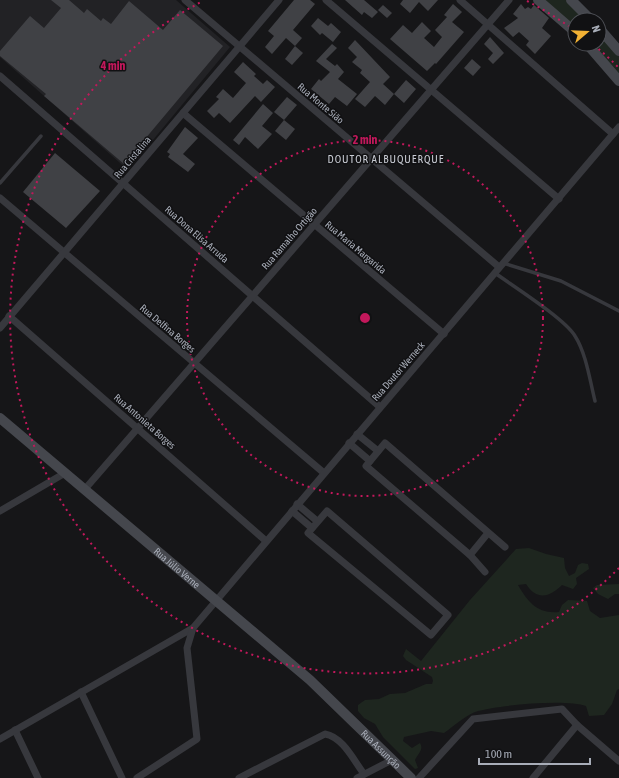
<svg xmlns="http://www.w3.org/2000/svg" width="619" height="778" viewBox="0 0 619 778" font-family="'Asap Condensed',sans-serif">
<rect width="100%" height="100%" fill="#161618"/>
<path fill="#222225" d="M 0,0 L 176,0 L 230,47 L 128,170 L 0,57 Z"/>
<g fill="#1e261f">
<path d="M 542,0 L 567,0 L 587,20 L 575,20 L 575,28 Z"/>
<path d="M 599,32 L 619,56 L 619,75 L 592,44 L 599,44 Z"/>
<path d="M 529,548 L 546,554 L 564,558 L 565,568 L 569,576 L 575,573 L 578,565 L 582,563 L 588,564 L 589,569 L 576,578 L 577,584 L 573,589 L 562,585 C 550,597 537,601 526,584 L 518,585 C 528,602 537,614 559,612 L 562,605 L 568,600 L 587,601 L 590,611 L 600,618 L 619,615 L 619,689 L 617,690 L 612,704 L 604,715 L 589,716 L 586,706 C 566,699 500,705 478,711 C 467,714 454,726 444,733 L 431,731 L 404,737 L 403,741 L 412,748 L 420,743 C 424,750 418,753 415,760 L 418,768 L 415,769 L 383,737 L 375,724 L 364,718 L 358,711 L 358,705 L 365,700 L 379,699 L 390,694 L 405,693 L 426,684 L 432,684 L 433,681 L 432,677 L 406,660 L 403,656 L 406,649 L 421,661 L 470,600 L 516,549 Z"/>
<path d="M 619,584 L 619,594 L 615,594 L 608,599 L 598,594 L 593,588 L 597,585 Z"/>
</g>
<g fill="#404145">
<path d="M 51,0 L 69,0 L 84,13 L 87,9 L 101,21 L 103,18 L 111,24 L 129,1 L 163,30 L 180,10 L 223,46 L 124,164 L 44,96 L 46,94 L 0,56 L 0,51 L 30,16 L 44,28 L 61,8 Z"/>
<path d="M 294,0 L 310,0 L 315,4 L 293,30 L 302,38 L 295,46 L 286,38 L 272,54 L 265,47 L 274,36 L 268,31 Z"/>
<path d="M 345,0 L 364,0 L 378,12 L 372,18 L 364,12 L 362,15 Z"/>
<path d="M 403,0 L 438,0 L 428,11 L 419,2 L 410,13 L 400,4 Z"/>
<path d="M 453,4 L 462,12 L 452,22 L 464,32 L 436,64 L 435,63 L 427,71 L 390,39 L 403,25 L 412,33 L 422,22 L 431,31 L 424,38 L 434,47 L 442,37 L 435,30 L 447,17 L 444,15 Z"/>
<path d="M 521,4 L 525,9 L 528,7 L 531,9 L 534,5 L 549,18 L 542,28 L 551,36 L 535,54 L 526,45 L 529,41 L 519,32 L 513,37 L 504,28 L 518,18 L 513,14 Z"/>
<path d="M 383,5 L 392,13 L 387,18 L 378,10 Z"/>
<path d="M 318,18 L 328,26 L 331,23 L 341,32 L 333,42 L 322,33 L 320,35 L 311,26 Z"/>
<path d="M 490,37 L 504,53 L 493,64 L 488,59 L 493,53 L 484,44 Z"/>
<path d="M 355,40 L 390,77 L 383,84 L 394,94 L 406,80 L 416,89 L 404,103 L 394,94 L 385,105 L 375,96 L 365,107 L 355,99 L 370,82 L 360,73 L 362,70 L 352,62 L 357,57 L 348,48 Z"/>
<path d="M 332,44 L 337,48 L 326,59 L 335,66 L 337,64 L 344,72 L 338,79 L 357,94 L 347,106 L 335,97 L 329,104 L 311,89 L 319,79 L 321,81 L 330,72 L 316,61 Z"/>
<path d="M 295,46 L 303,53 L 292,65 L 285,59 Z"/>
<path d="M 472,59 L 481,67 L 473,76 L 464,68 Z"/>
<path d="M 243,62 L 256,74 L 254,76 L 263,84 L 267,80 L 275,87 L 261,102 L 255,96 L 230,123 L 219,113 L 214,118 L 207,111 L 219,99 L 216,97 L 223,89 L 233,98 L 246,83 L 234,72 Z"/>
<path d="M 287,97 L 297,105 L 284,120 L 274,112 Z"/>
<path d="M 263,104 L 273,113 L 262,126 L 272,134 L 258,149 L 245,137 L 239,145 L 233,140 Z"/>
<path d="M 284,120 L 295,129 L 286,140 L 275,131 Z"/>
<path d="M 185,127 L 198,138 L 183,154 L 195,164 L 188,172 L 168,157 L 170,154 L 167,152 Z"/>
<path d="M 55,153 L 100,191 L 66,228 L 23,192 Z"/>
</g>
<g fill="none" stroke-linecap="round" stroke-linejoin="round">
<g stroke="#37383d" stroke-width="3.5">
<path d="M 0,183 L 41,136"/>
<path d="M 503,263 L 561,281 L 619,311"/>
<path d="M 495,273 C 513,286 565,319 575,336 C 586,353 590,381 595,401"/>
</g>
<g stroke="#37383d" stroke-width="7">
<path d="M 185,0 L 499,267"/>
<path d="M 326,0 L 559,199"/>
<path d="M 460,0 L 613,134"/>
<path d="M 0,76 L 380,407"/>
<path d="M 183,113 L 444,334"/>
<path d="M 0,198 L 324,473"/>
<path d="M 9,316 L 266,541"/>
<path d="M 0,328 L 279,0"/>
<path d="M 357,434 L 378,451"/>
<path d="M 349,443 L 370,461"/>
<path d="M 85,489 L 509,0"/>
<path d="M 297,504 L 317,521"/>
<path d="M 0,511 L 65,473"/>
<path d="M 292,511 L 312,528"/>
<path d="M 327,511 L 448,615 L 431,635 L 308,533 Z"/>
<path d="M 470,555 L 488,533"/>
<path d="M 485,572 L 470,555 L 366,466 L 385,443 L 505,547"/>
<path d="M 81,692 L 122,778"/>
<path d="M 15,730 L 38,778"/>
<path d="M 0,739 L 193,628"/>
<path d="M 137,778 L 197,739 L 187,648 L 193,628 L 619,127"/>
<path d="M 239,778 L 325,734 C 343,737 354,761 364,774"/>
<path d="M 357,778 L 392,760"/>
<path d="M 419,778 L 473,719 L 562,709 L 577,725 L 619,761"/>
<path d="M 533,778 L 577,725"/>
</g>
<g stroke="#45474d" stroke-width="10">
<path d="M 538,0 L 575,32"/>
<path d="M 571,0 L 591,20"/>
<path d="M 599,28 L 619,51"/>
<path d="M 587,44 L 619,81"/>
<path id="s1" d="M 0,418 L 310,680 L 411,778"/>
</g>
</g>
<g fill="none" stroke="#c2185b" stroke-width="2" stroke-dasharray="2 4">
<circle cx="365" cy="318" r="178"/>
<path d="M619 568A356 356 0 1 1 203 1M527 1A356 356 0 0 1 574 30M594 45A356 356 0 0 1 619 68"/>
</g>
<g text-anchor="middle" stroke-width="3" stroke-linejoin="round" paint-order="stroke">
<g font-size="10" fill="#a8adb8" stroke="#111113">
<text transform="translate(321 103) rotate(40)" y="4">Rua Monte Sião</text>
<text transform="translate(132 157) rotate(-50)" y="4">Rua Cristalina</text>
<text transform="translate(197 234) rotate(41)" y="4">Rua Dona Elisa Arruda</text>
<text transform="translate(289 238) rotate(-49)" y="4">Rua Ramalho Ortigão</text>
<text transform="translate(356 247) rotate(40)" y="4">Rua Maria Margarida</text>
<text transform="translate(168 328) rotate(40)" y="4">Rua Delfina Borges</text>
<text transform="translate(398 371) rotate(-49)" y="4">Rua Doutor Werneck</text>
<text transform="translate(145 421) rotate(41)" y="4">Rua Antonieta Borges</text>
<text dy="4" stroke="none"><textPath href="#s1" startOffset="232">Rua Júlio Verne</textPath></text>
<text dy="4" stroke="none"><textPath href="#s1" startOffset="505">Rua Assunção</textPath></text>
</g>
<g font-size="11" letter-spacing="1" fill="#c9ccd4" stroke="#111113">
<text x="386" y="163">DOUTOR ALBUQUERQUE</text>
</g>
</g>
<circle cx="365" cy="318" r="6" fill="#c2185b" stroke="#111113" stroke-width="2"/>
<g font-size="12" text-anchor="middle" font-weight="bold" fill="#c2185b" stroke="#111113" stroke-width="3" stroke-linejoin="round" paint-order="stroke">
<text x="113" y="70">4 min</text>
<text x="365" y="144">2 min</text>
</g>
<g transform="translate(587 32) rotate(71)"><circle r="19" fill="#111113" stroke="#4d4f55"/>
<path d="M0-3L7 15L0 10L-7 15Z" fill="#f2b134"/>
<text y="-6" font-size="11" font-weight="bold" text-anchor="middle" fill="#a8adb8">N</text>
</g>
<path d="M479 758v6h111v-6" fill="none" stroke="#a8adb8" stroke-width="2"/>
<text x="485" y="758" font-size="12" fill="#a8adb8" stroke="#111113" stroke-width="3" paint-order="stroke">100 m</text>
</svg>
